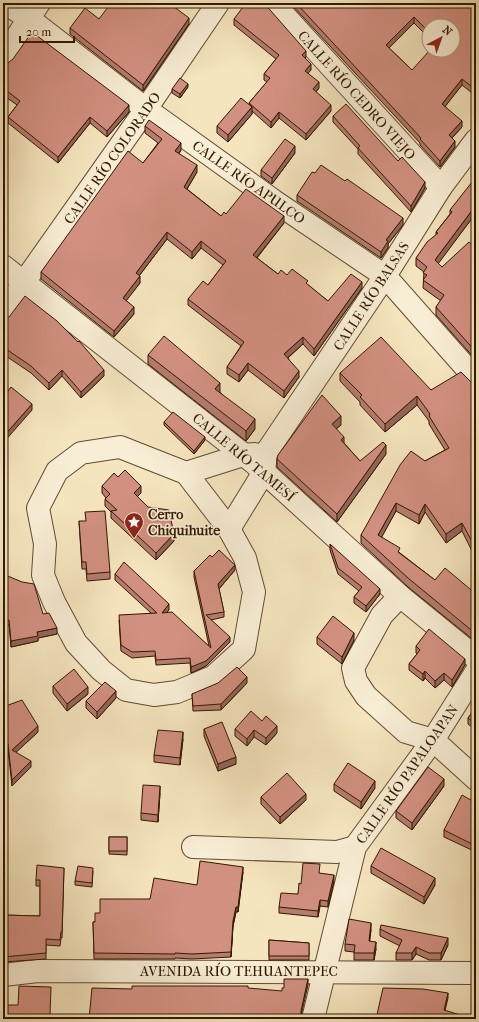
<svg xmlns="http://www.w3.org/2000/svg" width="479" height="1022" viewBox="0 0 479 1022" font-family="'IM FELL French Canon',serif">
<rect width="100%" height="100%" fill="#f5e5be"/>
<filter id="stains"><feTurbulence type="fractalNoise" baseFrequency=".005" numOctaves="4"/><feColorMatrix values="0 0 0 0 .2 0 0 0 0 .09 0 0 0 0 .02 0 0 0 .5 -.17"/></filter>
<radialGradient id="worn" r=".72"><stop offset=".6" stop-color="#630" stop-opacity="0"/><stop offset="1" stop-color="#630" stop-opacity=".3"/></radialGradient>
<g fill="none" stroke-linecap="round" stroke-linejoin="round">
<g stroke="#634b30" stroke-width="24">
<g id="street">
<path d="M 5,3 L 28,18 L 146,109 L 274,201 L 385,276 L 476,379"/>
<path d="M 273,3 L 441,187"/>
<path d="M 3,58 L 39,3"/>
<path d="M 3,266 L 253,462 L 400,596 L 476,658"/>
<path d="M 3,312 L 146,109 L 218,3"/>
<path d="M 120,447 L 186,473 L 229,529 L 245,558 L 254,592 L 244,649 L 213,677 L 177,692 L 154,695 L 126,690 L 101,670 L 76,643 L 54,602 L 43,575 L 45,544 L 38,508 L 57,471 L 81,453 Z"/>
<path d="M 186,473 L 243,455 L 255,454"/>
<path d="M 229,529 L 264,472 L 266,453 L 385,276 L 441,187 L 476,140"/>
<path d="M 400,596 L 382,615 L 353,668 L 356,681 L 366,696 L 406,732 L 433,740 L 476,779"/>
<path d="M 193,847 L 337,852 L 355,847"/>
<path d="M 3,975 L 38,971 L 476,973"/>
<path d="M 313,1019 L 355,847 L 433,740 L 476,672"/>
</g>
</g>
<use href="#street" stroke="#f8eed5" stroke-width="22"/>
</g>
<g fill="#b57c6f" stroke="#321800" fill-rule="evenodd">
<path d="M 290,3 L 471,3 L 476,9 L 476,96 L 462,85 L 445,106 L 462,127 L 452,138 L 455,147 L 440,167 L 420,145 L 420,143 ZM 414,23 L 429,38 L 429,26 L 453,50 L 412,70 L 389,48 Z"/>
<path d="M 99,19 L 189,24 L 143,91 L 70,34 L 70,28 Z"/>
<path d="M 234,19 L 306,57 L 305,58 L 311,70 L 308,73 L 319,88 L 316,92 L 331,111 L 306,140 L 279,118 L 271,128 L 252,111 L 252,114 L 228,142 L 217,133 L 217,126 L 249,105 L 249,103 L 267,82 L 264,80 L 264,74 L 276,59 L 234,25 Z"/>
<path d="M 3,64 L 129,112 L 107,137 L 90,123 L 58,163 L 8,123 L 8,117 L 17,105 L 3,95 Z"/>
<path d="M 188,87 L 180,98 L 172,93 L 172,89 Z"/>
<path d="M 333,116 L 398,161 L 425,188 L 411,212 L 358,154 L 358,149 L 333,122 Z"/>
<path d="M 145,126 L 181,150 L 179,154 L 197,172 L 187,189 L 221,216 L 226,214 L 284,223 L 257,258 L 278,274 L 287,275 L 308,285 L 328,301 L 362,288 L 314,356 L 303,344 L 288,358 L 299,377 L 284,398 L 248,370 L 239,382 L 227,374 L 227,367 L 241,346 L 188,305 L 188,299 L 208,285 L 223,265 L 201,248 L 192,259 L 167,239 L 139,276 L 140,283 L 126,300 L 134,314 L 114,337 L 41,279 L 41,272 L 143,163 L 158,143 L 145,133 Z"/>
<path d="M 295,153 L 272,184 L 261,176 L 261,170 Z"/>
<path d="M 476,185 L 476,213 L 438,263 L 442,267 L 476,248 L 476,360 L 436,315 L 436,307 L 441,301 L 423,288 L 424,272 L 416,266 L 416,258 L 436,235 L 436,232 L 450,214 L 450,210 Z"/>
<path d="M 297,195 L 403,225 L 388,244 L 388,248 L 381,258 L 297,201 Z"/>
<path d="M 3,318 L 104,376 L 81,398 L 62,376 L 49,390 L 31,373 L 3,354 L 3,342 L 4,341 L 3,340 Z"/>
<path d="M 148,355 L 220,392 L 255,429 L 246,441 L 148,364 Z"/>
<path d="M 340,373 L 431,390 L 472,383 L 476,383 L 476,563 L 473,559 L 473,553 L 462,531 L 446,543 L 425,512 L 419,524 L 396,511 L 381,537 L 400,553 L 435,580 L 476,594 L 476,642 L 408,587 L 361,543 L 361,535 L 425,461 L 445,450 L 429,424 L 429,421 L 417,405 L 385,432 L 360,405 L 360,402 L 340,381 Z"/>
<path d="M 164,422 L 205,440 L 194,454 L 164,425 Z"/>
<path d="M 341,425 L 336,429 L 344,443 L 360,461 L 386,454 L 337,522 L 277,467 L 277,459 Z"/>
<path d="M 118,477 L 141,493 L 137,497 L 174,541 L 156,560 L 111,518 L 111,512 L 105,506 L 105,499 L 106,498 L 102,493 L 102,486 Z"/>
<path d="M 79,521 L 110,572 L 110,579 L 87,581 L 86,569 L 82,569 Z"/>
<path d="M 330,544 L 380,594 L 366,612 L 354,603 L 354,597 L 359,591 L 338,574 L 330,550 Z"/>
<path d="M 212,557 L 235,570 L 219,589 L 224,612 L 224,617 L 211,620 L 230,642 L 206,666 L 191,673 L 190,663 L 156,665 L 155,656 L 132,658 L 121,651 L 119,620 L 151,613 L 115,580 L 115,574 L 169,610 L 167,612 L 209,646 L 194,577 L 194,571 Z"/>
<path d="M 3,574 L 43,614 L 57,634 L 38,638 L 38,641 L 11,647 L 9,625 L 3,626 Z"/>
<path d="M 317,637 L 354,640 L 342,664 L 317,644 Z"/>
<path d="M 416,646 L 465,665 L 452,687 L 444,680 L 435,688 L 425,678 L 423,681 L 409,670 L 409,664 L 417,654 L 416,653 Z"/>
<path d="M 247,683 L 221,710 L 193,711 L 192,694 Z"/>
<path d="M 53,686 L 88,694 L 67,711 L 53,693 Z"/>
<path d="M 116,698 L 97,719 L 86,708 L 86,701 Z"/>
<path d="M 3,707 L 38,732 L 16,752 L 31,767 L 12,786 L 8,750 L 3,750 Z"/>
<path d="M 476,707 L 476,730 L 468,724 L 468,718 Z"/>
<path d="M 262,721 L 277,733 L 266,745 L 254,737 L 247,746 L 235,736 L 235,729 Z"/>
<path d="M 204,729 L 236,764 L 218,771 L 204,736 Z"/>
<path d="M 183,739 L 180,765 L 154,762 L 154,755 Z"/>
<path d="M 334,784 L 375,788 L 361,809 L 334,791 Z"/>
<path d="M 444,786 L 412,830 L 396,818 L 396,811 Z"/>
<path d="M 160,793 L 158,822 L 141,820 L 141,813 Z"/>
<path d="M 261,797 L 306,800 L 280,824 L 261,804 Z"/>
<path d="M 476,803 L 476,852 L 444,837 L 444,830 Z"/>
<path d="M 109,837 L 127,837 L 127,855 L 109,854 Z"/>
<path d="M 371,866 L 435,885 L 424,904 L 371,873 Z"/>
<path d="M 64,868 L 62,938 L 61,938 L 60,946 L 46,945 L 46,959 L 3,962 L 3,915 L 40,916 L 40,886 L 36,886 L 36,880 Z"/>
<path d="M 93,871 L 92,887 L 75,885 L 75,881 Z"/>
<path d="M 243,872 L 238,912 L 236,912 L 233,926 L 231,957 L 192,959 L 175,958 L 175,959 L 94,959 L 93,922 L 95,922 L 150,899 Z"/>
<path d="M 319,873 L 334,881 L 328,907 L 320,906 L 318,917 L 279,913 L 279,907 L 298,894 L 301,884 Z"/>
<path d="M 380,929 L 448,945 L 441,960 L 429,960 L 416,954 L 412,960 L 396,960 L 396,953 L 400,946 L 380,936 Z"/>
<path d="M 371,930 L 369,941 L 376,949 L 374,960 L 354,960 L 354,952 L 345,951 L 345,944 Z"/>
<path d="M 269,940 L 309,943 L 309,960 L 269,960 Z"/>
</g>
<g fill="#93655a" stroke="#321800">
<path d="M 414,17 L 414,23 L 386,51 L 386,45 Z"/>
<path d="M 189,18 L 189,24 L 143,91 L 143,85 Z"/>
<path d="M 306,51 L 306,57 L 302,61 L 302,55 Z"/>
<path d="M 311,64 L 311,70 L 305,77 L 305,71 Z"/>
<path d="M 462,79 L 462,85 L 444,108 L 442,104 Z"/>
<path d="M 319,82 L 319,88 L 313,95 L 313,89 Z"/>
<path d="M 188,84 L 188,87 L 180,98 L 180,94 Z"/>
<path d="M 129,105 L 129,112 L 107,137 L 107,131 Z"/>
<path d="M 331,105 L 331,111 L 306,140 L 306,134 Z"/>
<path d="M 252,107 L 252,114 L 228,142 L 228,135 Z"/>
<path d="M 279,112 L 279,118 L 271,128 L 271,122 Z"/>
<path d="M 90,117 L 90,123 L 58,163 L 58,157 Z"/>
<path d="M 462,121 L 462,127 L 449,141 L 449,135 Z"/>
<path d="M 455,141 L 455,147 L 440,167 L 440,161 Z"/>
<path d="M 181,143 L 181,150 L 175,158 L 175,151 Z"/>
<path d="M 295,146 L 295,153 L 272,184 L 272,178 Z"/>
<path d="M 197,165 L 197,172 L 184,194 L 184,187 Z"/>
<path d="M 425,182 L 425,188 L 411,212 L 411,206 Z"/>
<path d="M 476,205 L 476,213 L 435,268 L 435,260 Z"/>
<path d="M 284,216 L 284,223 L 253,262 L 253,255 Z"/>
<path d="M 403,218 L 403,225 L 388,244 L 388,248 L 381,258 L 381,252 L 386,240 Z"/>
<path d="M 167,232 L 167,239 L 136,280 L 136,273 Z"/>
<path d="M 201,241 L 201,248 L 192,259 L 192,252 Z"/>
<path d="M 140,276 L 140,283 L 123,305 L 123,298 Z"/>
<path d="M 362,282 L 362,288 L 314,356 L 314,349 Z"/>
<path d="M 4,283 L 4,289 L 3,290 L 3,284 Z"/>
<path d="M 134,307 L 134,314 L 114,337 L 114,331 Z"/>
<path d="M 303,337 L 303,344 L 284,361 L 284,354 Z"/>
<path d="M 248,363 L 248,370 L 239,382 L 239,375 Z"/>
<path d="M 62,370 L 62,376 L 49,390 L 49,383 Z"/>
<path d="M 104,370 L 104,376 L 81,398 L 81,392 Z"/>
<path d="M 299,371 L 299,377 L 284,398 L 284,391 Z"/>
<path d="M 220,383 L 220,392 L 215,398 L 215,389 Z"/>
<path d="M 417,396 L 417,405 L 385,432 L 385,424 Z"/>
<path d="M 32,404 L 32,410 L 3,443 L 3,437 Z"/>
<path d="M 341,416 L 341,425 L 332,432 L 332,424 Z"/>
<path d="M 255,419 L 255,429 L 246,441 L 246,431 Z"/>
<path d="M 205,437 L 205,440 L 194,454 L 194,451 Z"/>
<path d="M 344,437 L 344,445 L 341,440 Z"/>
<path d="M 386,445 L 386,454 L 337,522 L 337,514 Z"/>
<path d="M 141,486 L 141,493 L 134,500 L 134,493 Z"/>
<path d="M 396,503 L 396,511 L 378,544 L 378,535 Z"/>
<path d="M 425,504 L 425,512 L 419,524 L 419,515 Z"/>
<path d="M 462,523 L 462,531 L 446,543 L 446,534 Z"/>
<path d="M 174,534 L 174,541 L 156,560 L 156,553 Z"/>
<path d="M 235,565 L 235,570 L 218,590 L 218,584 Z"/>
<path d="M 380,589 L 380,594 L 366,612 L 366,606 Z"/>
<path d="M 169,604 L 169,610 L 162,618 L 162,613 Z"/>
<path d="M 57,628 L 57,634 L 38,638 L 38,641 L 11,647 L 11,641 L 37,632 Z"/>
<path d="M 354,633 L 354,640 L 342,664 L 342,657 Z"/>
<path d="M 230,637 L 230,642 L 206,666 L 191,673 L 191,667 Z"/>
<path d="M 465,659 L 465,665 L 452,687 L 452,680 Z"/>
<path d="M 425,671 L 425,678 L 423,681 L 423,674 Z"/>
<path d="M 444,673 L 444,680 L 435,688 L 435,681 Z"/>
<path d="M 247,677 L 247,683 L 221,710 L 221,704 Z"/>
<path d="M 88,687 L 88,694 L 67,711 L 67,704 Z"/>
<path d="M 116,691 L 116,698 L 97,719 L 97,712 Z"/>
<path d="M 38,726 L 38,732 L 12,756 L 12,750 Z"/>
<path d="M 277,726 L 277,733 L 266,745 L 266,738 Z"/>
<path d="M 254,730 L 254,737 L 247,746 L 247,739 Z"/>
<path d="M 183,732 L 183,739 L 180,765 L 180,758 Z"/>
<path d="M 236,757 L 236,764 L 218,771 L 218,764 Z"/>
<path d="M 31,761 L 31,767 L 12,786 L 12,780 Z"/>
<path d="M 444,779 L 444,786 L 412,830 L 412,823 Z"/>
<path d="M 375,781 L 375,788 L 361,809 L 361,802 Z"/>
<path d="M 160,786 L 160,793 L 158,822 L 158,815 Z"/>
<path d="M 306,794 L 306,800 L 280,824 L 280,817 Z"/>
<path d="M 243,867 L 243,872 L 238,912 L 238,907 Z"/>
<path d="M 334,875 L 334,881 L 328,907 L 328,901 Z"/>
<path d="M 435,878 L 435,885 L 424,904 L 424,897 Z"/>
<path d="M 320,900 L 320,906 L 318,917 L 318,911 Z"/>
<path d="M 236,907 L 236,912 L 233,926 L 231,957 L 233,921 Z"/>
<path d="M 371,923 L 371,930 L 369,948 L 369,941 Z"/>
<path d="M 448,938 L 448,945 L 441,960 L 441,953 Z"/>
<path d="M 376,942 L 376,949 L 374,960 L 374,953 Z"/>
<path d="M 416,947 L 416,954 L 412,960 L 412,953 Z"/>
<path d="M 308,979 L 308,985 L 301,1016 L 301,1011 Z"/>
<path d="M 448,993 L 448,998 L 444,1015 L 444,1010 Z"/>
</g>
<g fill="#d29081" stroke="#321800" fill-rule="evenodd">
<path d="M 111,3 L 169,3 L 189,18 L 143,85 L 70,28 L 85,8 L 99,19 Z"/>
<path d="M 246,3 L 264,3 L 306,51 L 302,55 L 311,64 L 305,71 L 319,82 L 313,89 L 331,105 L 306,134 L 279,112 L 271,122 L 249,103 L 270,78 L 264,74 L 279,55 L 234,19 Z"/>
<path d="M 296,3 L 471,3 L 476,9 L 476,90 L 462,79 L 442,104 L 462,121 L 449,135 L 455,141 L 440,161 L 420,139 L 421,138 ZM 414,17 L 429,32 L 429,26 L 453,26 L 453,50 L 430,50 L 412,70 L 386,45 Z"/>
<path d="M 32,32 L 129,105 L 107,131 L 90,117 L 58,157 L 8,117 L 20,101 L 3,88 L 3,64 L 8,63 L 13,59 Z"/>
<path d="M 180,78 L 188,84 L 180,94 L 172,89 Z"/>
<path d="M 241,98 L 252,107 L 228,135 L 217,126 Z"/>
<path d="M 346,104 L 398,161 L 402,157 L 425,182 L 411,206 L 358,148 L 360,146 L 333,116 Z"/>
<path d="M 149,120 L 181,143 L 175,151 L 197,165 L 184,187 L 221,216 L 224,212 L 226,214 L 246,189 L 284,216 L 253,255 L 278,274 L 281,270 L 287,275 L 292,269 L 308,281 L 306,283 L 328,301 L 351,274 L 362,282 L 314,349 L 303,337 L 284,354 L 299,371 L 284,391 L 248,363 L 239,375 L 227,367 L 244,342 L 188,299 L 203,281 L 208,285 L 226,261 L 201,241 L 192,252 L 167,232 L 136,273 L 140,276 L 123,298 L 134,307 L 114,331 L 41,272 L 128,151 L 143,163 L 162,139 L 145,126 Z"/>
<path d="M 285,139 L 295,146 L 272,178 L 261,170 Z"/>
<path d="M 321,165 L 345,181 L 347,179 L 403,218 L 386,240 L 388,241 L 381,252 L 297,195 L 312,172 L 315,173 Z"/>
<path d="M 472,182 L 476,185 L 476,205 L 435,260 L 442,267 L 469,242 L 476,248 L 476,352 L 436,307 L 444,295 L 423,280 L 427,275 L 423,273 L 427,267 L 416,258 L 427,242 L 438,233 L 436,232 L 452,212 L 450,210 Z"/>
<path d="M 25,296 L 57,321 L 78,342 L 79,341 L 104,370 L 81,392 L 62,370 L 49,383 L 31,366 L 3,347 L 3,342 L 7,336 L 3,334 L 3,318 L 9,317 Z"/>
<path d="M 164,336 L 220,383 L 215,389 L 255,419 L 246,431 L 148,355 Z"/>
<path d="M 381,337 L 431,390 L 461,372 L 472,383 L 476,383 L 476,555 L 473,550 L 476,549 L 462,523 L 446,534 L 425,504 L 419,515 L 396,503 L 378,535 L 400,548 L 398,552 L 435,580 L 445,568 L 476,594 L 476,634 L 408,578 L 361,535 L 400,465 L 411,451 L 425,461 L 449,448 L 429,416 L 430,414 L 417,396 L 385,424 L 360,397 L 362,395 L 340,373 Z"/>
<path d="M 11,387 L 32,404 L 3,437 L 3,398 Z"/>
<path d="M 322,395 L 341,416 L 332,424 L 344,437 L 341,440 L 360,461 L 383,442 L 386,445 L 337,514 L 277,459 L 278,455 Z"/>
<path d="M 173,412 L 205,437 L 194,451 L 164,422 Z"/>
<path d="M 125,470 L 141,486 L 134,493 L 148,507 L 169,510 L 174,534 L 156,553 L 111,511 L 117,510 L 105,499 L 110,494 L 102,486 L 114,473 L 118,477 Z"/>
<path d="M 105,511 L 110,572 L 87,574 L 86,562 L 82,562 L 79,521 L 86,521 L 85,512 Z"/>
<path d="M 330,544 L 380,589 L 366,606 L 354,597 L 362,587 L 338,568 Z"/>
<path d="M 219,550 L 235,565 L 218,584 L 224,612 L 206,615 L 230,637 L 206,661 L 191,667 L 190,658 L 156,660 L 155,651 L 132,652 L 121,645 L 119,615 L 157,613 L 115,574 L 124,562 L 169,604 L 162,613 L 172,612 L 211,648 L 194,571 L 210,555 L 212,557 Z"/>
<path d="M 3,574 L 22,582 L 34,584 L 43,614 L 49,613 L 57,628 L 37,632 L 38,636 L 11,641 L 9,620 L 3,620 Z"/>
<path d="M 333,616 L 354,633 L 342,657 L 317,637 Z"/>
<path d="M 429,629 L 465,659 L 452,680 L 444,673 L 435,681 L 425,671 L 423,674 L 409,664 L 420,650 L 416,646 Z"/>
<path d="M 237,667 L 247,677 L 221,704 L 193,706 L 192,694 L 218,683 Z"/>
<path d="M 74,669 L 88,687 L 67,704 L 53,686 Z"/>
<path d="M 105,682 L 116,691 L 97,712 L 86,701 Z"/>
<path d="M 22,700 L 38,726 L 12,750 L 31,761 L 12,780 L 8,744 L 3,744 L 3,707 Z"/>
<path d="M 476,707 L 476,724 L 468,718 Z"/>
<path d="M 251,711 L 262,721 L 266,716 L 277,726 L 266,738 L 254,730 L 247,739 L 235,729 Z"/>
<path d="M 222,722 L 236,757 L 218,764 L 204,729 Z"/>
<path d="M 158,730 L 183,732 L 180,758 L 154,755 Z"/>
<path d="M 348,763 L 375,781 L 361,802 L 334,784 Z"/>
<path d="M 428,767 L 444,779 L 412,823 L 396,811 Z"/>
<path d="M 287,773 L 306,794 L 280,817 L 261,797 Z"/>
<path d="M 143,785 L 160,786 L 158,815 L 141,813 Z"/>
<path d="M 462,795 L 476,803 L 476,846 L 444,830 Z"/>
<rect x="109" y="837" width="18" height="14"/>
<path d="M 381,848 L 435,878 L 424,897 L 371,866 Z"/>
<path d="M 200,861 L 243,867 L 238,907 L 236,907 L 233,921 L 231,952 L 192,954 L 175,953 L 175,954 L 94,953 L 93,922 L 95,922 L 95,913 L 100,913 L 100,899 L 150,899 L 154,878 L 197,885 Z"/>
<path d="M 303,863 L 320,864 L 319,873 L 334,875 L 328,901 L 320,900 L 318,911 L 279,907 L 281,893 L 298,894 L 299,883 L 301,884 Z"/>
<path d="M 37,865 L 64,868 L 62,932 L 61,932 L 60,940 L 46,939 L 46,953 L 3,957 L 3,915 L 40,916 L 40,880 L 36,880 Z"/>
<path d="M 78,866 L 93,868 L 92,883 L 75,881 Z"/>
<path d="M 349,919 L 371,923 L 369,941 L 376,942 L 374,953 L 354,953 L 355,945 L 345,944 Z"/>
<path d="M 381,925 L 448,938 L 441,953 L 429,953 L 416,947 L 412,953 L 396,953 L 402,940 L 380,929 Z"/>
<path d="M 269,940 L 309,943 L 309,956 L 269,956 Z"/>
<path d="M 284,979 L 308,979 L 301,1011 L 301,1017 L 302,1019 L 162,1019 L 134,1018 L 134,1019 L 89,1019 L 92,988 L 132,989 L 132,986 L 248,986 L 248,988 L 282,991 L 282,988 L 284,988 Z"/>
<path d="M 19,986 L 51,987 L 50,1015 L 88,1019 L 3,1019 L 3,1005 L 18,1005 Z"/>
<path d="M 383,988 L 423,989 L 448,993 L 444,1010 L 467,1017 L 466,1019 L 376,1019 Z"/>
</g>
<defs>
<g id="sight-pin" transform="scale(1)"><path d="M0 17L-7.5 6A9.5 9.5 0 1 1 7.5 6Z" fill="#8f2418" stroke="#f8eed5"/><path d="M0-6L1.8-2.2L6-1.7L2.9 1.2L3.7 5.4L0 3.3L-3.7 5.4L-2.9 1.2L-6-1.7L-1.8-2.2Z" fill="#fff"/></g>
</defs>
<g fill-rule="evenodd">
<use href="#sight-pin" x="134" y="522"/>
</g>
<g text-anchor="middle" stroke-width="3" stroke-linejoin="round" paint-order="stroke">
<g font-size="14" fill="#321800" stroke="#f8eed5">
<text transform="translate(357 95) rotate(48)" y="5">CALLE RÍO CEDRO VIEJO</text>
<text transform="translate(112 158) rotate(-55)" y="5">CALLE RÍO COLORADO</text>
<text transform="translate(249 182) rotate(35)" y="5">CALLE RÍO APULCO</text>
<text transform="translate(371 296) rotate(-57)" y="5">CALLE RÍO BALSAS</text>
<text transform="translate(244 457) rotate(40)" y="5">CALLE RÍO TAMESÍ</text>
<text transform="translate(407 774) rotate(-55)" y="5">CALLE RÍO PAPALOAPAN</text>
<text x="239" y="976">AVENIDA RÍO TEHUANTEPEC</text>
</g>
<g font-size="14" font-weight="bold" fill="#321800" stroke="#f8eed5" text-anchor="start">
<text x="148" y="519">Cerro<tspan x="148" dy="16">Chiquihuite</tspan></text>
</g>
</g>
<rect width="479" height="1022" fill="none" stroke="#f5e5be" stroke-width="16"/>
<rect x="4" y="4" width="471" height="1014" fill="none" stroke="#321800" stroke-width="2"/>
<rect x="8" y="8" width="463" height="1006" fill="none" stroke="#321800"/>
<g transform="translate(441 38) rotate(41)"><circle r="19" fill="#f8eed5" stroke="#a99880"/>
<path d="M0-3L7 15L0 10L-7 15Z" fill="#8f2418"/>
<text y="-6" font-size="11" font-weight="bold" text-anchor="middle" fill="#321800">N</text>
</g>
<path d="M20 36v6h54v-6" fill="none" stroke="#321800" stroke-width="2"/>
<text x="26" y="36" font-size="12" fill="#321800" stroke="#f8eed5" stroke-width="3" paint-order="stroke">20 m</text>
<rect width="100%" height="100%" filter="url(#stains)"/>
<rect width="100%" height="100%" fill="url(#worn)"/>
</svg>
